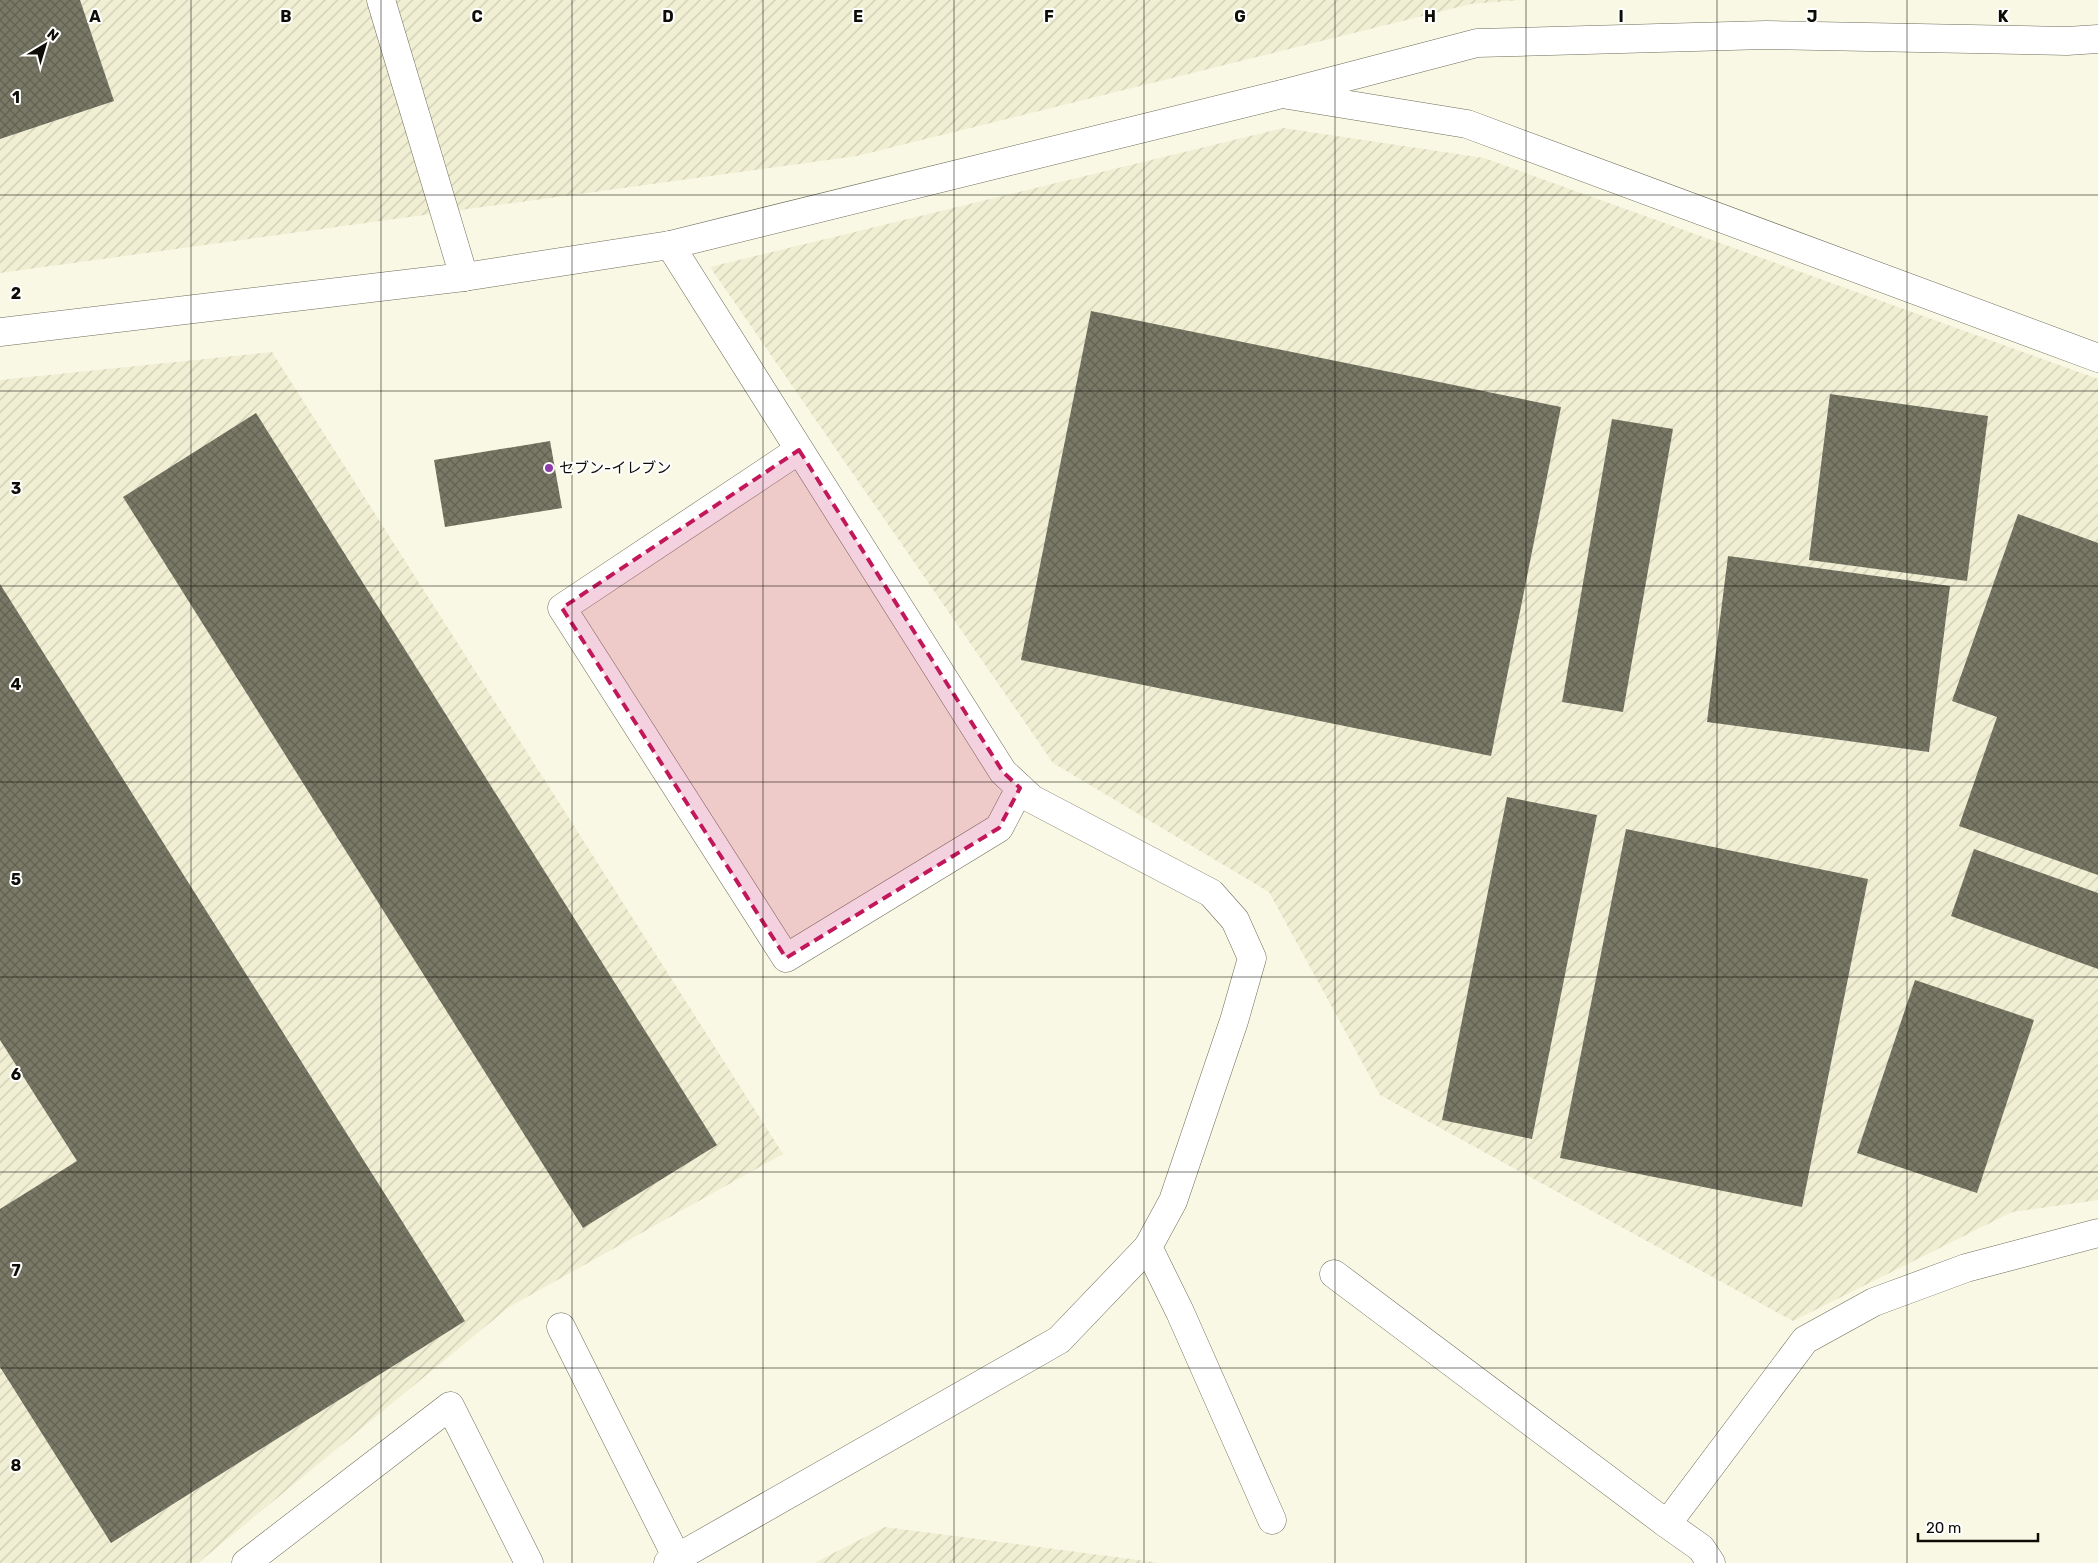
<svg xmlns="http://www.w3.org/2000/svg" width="2098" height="1563" viewBox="0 0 2098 1563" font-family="Rubik,'Noto Sans JP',sans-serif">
<defs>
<pattern id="industrial-furrows" width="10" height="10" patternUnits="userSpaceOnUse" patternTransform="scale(1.25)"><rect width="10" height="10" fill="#f0efd3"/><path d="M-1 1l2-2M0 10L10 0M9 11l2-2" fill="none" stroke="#cdccb4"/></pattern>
<pattern id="building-cross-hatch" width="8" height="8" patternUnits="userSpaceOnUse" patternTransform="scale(1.25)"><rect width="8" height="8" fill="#7a7967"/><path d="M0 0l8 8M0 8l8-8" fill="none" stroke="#626253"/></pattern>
</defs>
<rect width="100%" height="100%" fill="#f9f8e4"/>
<g fill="url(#industrial-furrows)">
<path d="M 0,0 L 1521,0 L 1471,4 L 857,156 L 0,273 Z"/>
<path d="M 1283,128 L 1484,158 L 2098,379 L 2098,1200 L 2012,1212 L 1793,1321 L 1380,1095 L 1269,892 L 1053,763 L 710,267 Z"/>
<path d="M 272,352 L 783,1154 L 509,1307 L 198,1563 L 0,1563 L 0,380 Z"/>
<path d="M 885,1527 L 1161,1563 L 814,1563 Z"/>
</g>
<g fill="url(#building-cross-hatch)">
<path d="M 0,0 L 80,0 L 114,101 L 0,139 Z"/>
<path d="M 1091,311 L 1561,407 L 1491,756 L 1021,660 Z"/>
<path d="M 1830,394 L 1988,416 L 1967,581 L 1809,560 Z"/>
<path d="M 256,413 L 717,1145 L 583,1228 L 123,497 Z"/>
<path d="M 1612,419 L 1673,429 L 1623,712 L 1562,702 Z"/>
<path d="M 550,441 L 562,508 L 445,527 L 434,460 Z"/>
<path d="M 2018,514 L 2098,543 L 2098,875 L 1959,826 L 1997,717 L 1952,701 Z"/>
<path d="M 1728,556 L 1950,586 L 1929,752 L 1707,722 Z"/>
<path d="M 0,584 L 465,1321 L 111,1543 L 0,1367 L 0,1209 L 77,1161 L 0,1040 Z"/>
<path d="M 1507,797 L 1597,815 L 1532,1139 L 1442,1120 Z"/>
<path d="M 1626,829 L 1868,879 L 1802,1207 L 1560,1158 Z"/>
<path d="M 1974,849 L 2098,893 L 2098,969 L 1951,916 Z"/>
<path d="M 1915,980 L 2034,1020 L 1977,1193 L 1857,1153 Z"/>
</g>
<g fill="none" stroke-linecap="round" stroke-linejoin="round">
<g stroke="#6e6d5b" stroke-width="29">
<g id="minor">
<path d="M 381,0 L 464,277"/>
<path d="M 1282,94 L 1477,43 L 1766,35 L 2067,41 L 2098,39"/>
<path d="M 670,245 L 1003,772 L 1032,799 L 1211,893 L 1235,920 L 1252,958 L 1234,1021 L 1173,1201 L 1148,1247 L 1180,1312 L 1272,1520"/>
<path d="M 799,450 L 562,608 L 786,958 L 999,828 L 1020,788"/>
<path d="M 1334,1274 L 1667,1524"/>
<path d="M 561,1327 L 677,1558"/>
<path d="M 246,1563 L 450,1406 L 529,1563"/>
<path d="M 668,1563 L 1059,1340 L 1148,1247"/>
<path d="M 1711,1563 L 1701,1548 L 1667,1524 L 1805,1340 L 1874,1302 L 1966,1268 L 2098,1233"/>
</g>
</g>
<g stroke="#6e6d5b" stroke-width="29">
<path id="tertiary" d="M 0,332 L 464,277 L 670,245 L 1282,94 L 1467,124 L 2098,358"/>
</g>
<use href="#minor" stroke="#fff" stroke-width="28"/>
<use href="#tertiary" stroke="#fff" stroke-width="28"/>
</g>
<path fill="#c2185b" fill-opacity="0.2" stroke="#c2185b" stroke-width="4" stroke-dasharray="10 6" stroke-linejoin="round" d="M 799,450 L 1003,772 L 1020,788 L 999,828 L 786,958 L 562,608 Z"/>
<path fill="none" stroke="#0d0d06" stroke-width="1" stroke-opacity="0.55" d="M 191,0 L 191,1563M 381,0 L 381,1563M 572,0 L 572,1563M 763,0 L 763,1563M 954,0 L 954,1563M 1144,0 L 1144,1563M 1335,0 L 1335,1563M 1526,0 L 1526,1563M 1717,0 L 1717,1563M 1907,0 L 1907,1563M 0,195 L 2098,195M 0,391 L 2098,391M 0,586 L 2098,586M 0,782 L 2098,782M 0,977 L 2098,977M 0,1172 L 2098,1172M 0,1368 L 2098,1368"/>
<circle fill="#8c3cab" stroke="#fff" stroke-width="2" cx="549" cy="468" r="5"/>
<g text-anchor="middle" stroke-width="4" stroke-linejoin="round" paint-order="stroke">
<g font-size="15" fill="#0d0d06" stroke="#fff" text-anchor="start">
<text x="559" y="473">セブン-イレブン</text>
</g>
</g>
<g font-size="16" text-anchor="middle" font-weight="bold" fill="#0d0d06" stroke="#fff" stroke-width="4" stroke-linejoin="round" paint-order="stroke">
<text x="95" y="22">A</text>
<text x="286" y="22">B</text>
<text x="477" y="22">C</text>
<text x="668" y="22">D</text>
<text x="858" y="22">E</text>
<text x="1049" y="22">F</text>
<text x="1240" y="22">G</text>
<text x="1430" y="22">H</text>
<text x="1621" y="22">I</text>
<text x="1812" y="22">J</text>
<text x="2003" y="22">K</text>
<text x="16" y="103">1</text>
<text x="16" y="299">2</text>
<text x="16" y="494">3</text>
<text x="16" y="690">4</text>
<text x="16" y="885">5</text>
<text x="16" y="1080">6</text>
<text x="16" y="1276">7</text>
<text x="16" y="1471">8</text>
</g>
<g transform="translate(45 45) rotate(38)" stroke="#ffffff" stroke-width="4" paint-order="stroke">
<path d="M0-4L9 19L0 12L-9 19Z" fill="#0d0d06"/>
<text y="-8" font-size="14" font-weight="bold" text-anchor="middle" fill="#0d0d06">N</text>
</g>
<path d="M1918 1533v8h120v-8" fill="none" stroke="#0d0d06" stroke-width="2.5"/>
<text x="1926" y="1533" font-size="15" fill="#0d0d06" stroke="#ffffff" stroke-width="4" paint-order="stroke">20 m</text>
</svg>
